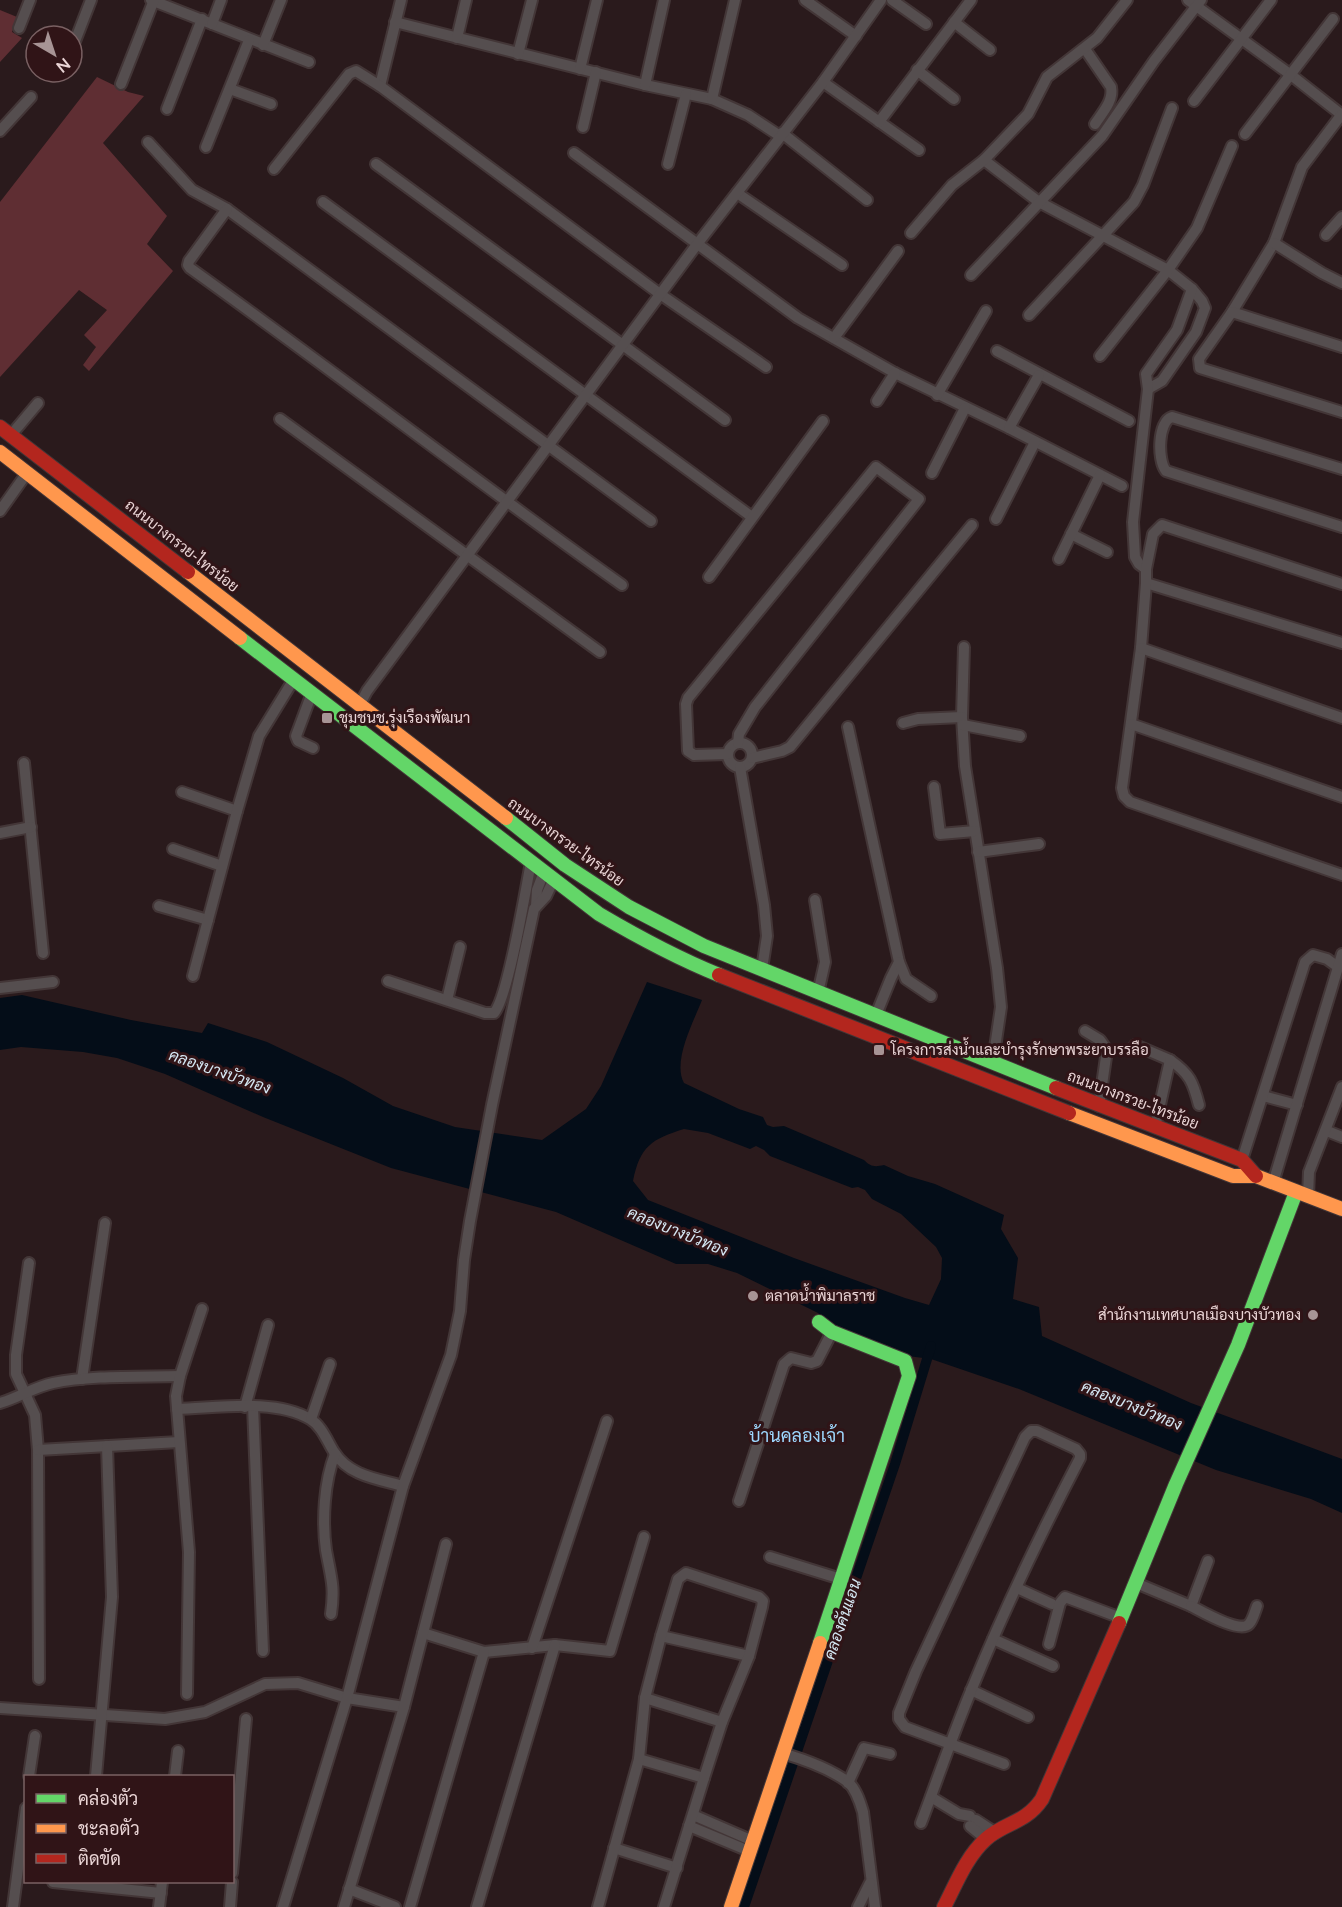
<svg xmlns="http://www.w3.org/2000/svg" width="1342" height="1907" viewBox="0 0 1342 1907" font-family="Lato,Sarabun,sans-serif">
<rect width="100%" height="100%" fill="#2a1a1c"/>
<g fill="#5f2e33">
<path d="M 0,10 L 17,17 L 12,32 L 22,38 L 0,62 Z"/>
<path d="M 97,77 L 128,92 L 144,96 L 103,143 L 167,216 L 147,244 L 173,271 L 89,371 L 83,365 L 96,347 L 84,335 L 107,310 L 79,290 L 0,377 L 0,202 Z"/>
</g>
<path fill="#040d18" fill-rule="evenodd" d="M 647,982 L 702,1000 C 694,1021 672,1061 684,1083 L 739,1109 L 763,1117 L 767,1125 L 773,1127 L 784,1126 L 864,1160 C 871,1167 875,1167 884,1165 L 908,1176 L 935,1184 L 1004,1215 L 1001,1229 L 1018,1258 L 1013,1299 L 1039,1307 L 1042,1336 L 1191,1403 L 1342,1459 L 1342,1513 L 1311,1499 L 1216,1470 L 1019,1389 L 931,1359 L 900,1355 L 831,1325 L 818,1313 L 737,1273 L 708,1264 L 676,1264 L 556,1212 L 391,1168 L 263,1117 L 165,1074 L 117,1058 L 83,1052 L 21,1047 L 0,1050 L 0,998 L 22,995 L 131,1020 L 202,1033 L 208,1023 L 267,1042 L 343,1078 L 393,1106 L 455,1127 L 542,1140 L 586,1109 L 601,1086 ZM 684,1129 L 708,1133 L 750,1149 L 756,1146 L 764,1150 L 770,1156 L 852,1188 L 858,1187 L 865,1190 L 872,1199 L 901,1214 L 936,1247 L 942,1258 L 941,1279 L 929,1305 L 905,1298 L 794,1258 L 648,1200 L 633,1181 C 640,1146 652,1139 684,1129 Z"/>
<g fill="none" stroke-linecap="round" stroke-linejoin="round">
<path stroke="#040d18" stroke-width="10" d="M 744,1907 L 895,1464 L 931,1346"/>
<g stroke="#433637" stroke-width="14">
<g id="street">
<path d="M 151,0 L 309,62"/>
<path d="M 805,0 L 856,36"/>
<path d="M 892,0 L 926,24"/>
<path d="M 1188,0 L 1291,75 L 1342,115"/>
<path d="M 395,22 L 645,85 L 712,99 L 748,115 L 780,136"/>
<path d="M 954,22 L 990,50"/>
<path d="M 212,24 L 221,0"/>
<path d="M 19,28 L 30,0"/>
<path d="M 457,38 L 466,0"/>
<path d="M 263,45 L 281,0"/>
<path d="M 72,49 L 91,0"/>
<path d="M 1085,49 L 1111,87 C 1114,101 1102,113 1095,124"/>
<path d="M 518,54 L 532,0"/>
<path d="M 580,69 L 597,0"/>
<path d="M 917,70 L 954,99"/>
<path d="M 823,82 L 919,150"/>
<path d="M 121,84 L 154,0"/>
<path d="M 645,85 L 664,0"/>
<path d="M 380,86 L 401,0"/>
<path d="M 230,89 L 271,104"/>
<path d="M 712,99 L 735,0"/>
<path d="M 1194,101 L 1271,0"/>
<path d="M 167,109 L 202,19"/>
<path d="M 1342,114 L 1302,167 L 1274,243 L 1232,312 L 1199,359 L 1200,368 L 1342,412"/>
<path d="M 879,122 L 971,0"/>
<path d="M 583,127 L 596,72"/>
<path d="M 0,131 L 31,97"/>
<path d="M 782,133 L 867,200"/>
<path d="M 1245,134 L 1333,19"/>
<path d="M 148,142 L 192,190 L 227,209 L 651,521"/>
<path d="M 206,147 L 249,40"/>
<path d="M 574,153 L 798,318 L 895,373 L 1009,428 L 1122,486"/>
<path d="M 984,160 L 1039,202 L 1168,270 L 1192,289 L 1202,301 L 1205,308 L 1196,332 L 1162,381 L 1148,389"/>
<path d="M 376,164 L 725,420"/>
<path d="M 668,164 L 686,94"/>
<path d="M 274,169 L 349,74 L 356,71 L 380,86 L 660,294 L 766,367"/>
<path d="M 737,193 L 842,265"/>
<path d="M 323,202 L 752,517"/>
<path d="M 227,209 L 189,261 L 188,265 L 190,268 C 335,372 477,482 622,585"/>
<path d="M 911,233 L 952,185 L 984,160 L 1028,114 L 1047,77 L 1097,38 L 1127,0"/>
<path d="M 1326,235 L 1342,217"/>
<path d="M 1274,243 L 1322,273 L 1342,283"/>
<path d="M 971,275 L 1102,136 L 1154,61 L 1201,0"/>
<path d="M 1232,312 L 1342,347"/>
<path d="M 1029,315 L 1134,202 L 1143,185 L 1172,108"/>
<path d="M 834,338 L 898,251"/>
<path d="M 997,351 L 1129,421"/>
<path d="M 1100,356 L 1168,270 L 1197,228 L 1232,146"/>
<path d="M 937,395 L 986,311"/>
<path d="M 877,401 L 895,373"/>
<path d="M 280,419 L 600,652"/>
<path d="M 1009,428 L 1039,375"/>
<path d="M 11,435 L 38,403"/>
<path d="M 1342,469 L 1172,417 C 1158,421 1157,460 1166,471 L 1342,527"/>
<path d="M 932,473 L 965,408"/>
<path d="M 0,511 L 27,473"/>
<path d="M 996,519 L 1035,442"/>
<path d="M 1071,534 L 1107,552"/>
<path d="M 1059,559 L 1100,475"/>
<path d="M 1146,569 L 1139,564 L 1135,557 L 1133,522 L 1148,389 L 1146,374 L 1177,330 L 1192,289"/>
<path d="M 709,577 L 823,421"/>
<path d="M 1146,583 L 1342,643"/>
<path d="M 1342,584 L 1162,525 L 1153,534 L 1146,569 L 1146,583 L 1141,648 L 1122,788 L 1124,796 L 1130,802 L 1342,875"/>
<path d="M 964,647 L 962,717 L 965,766 L 997,968 L 1001,1007 L 993,1061"/>
<path d="M 1141,648 L 1342,718"/>
<path d="M 312,693 L 296,736 L 298,741 L 313,748"/>
<path d="M 360,704 L 367,691 L 698,243 L 823,82 L 881,0"/>
<path d="M 903,723 L 918,719 L 962,717"/>
<path d="M 1131,724 L 1342,797"/>
<path d="M 963,725 L 1020,736"/>
<path d="M 848,727 L 899,962 L 891,978 L 876,1015"/>
<circle cx="740" cy="755" r="12"/>
<path d="M 728,754 L 694,755 L 688,751 L 686,704 L 688,698 L 876,467 L 919,499 L 755,707 L 739,734 L 738,743"/>
<path d="M 752,758 L 782,751 L 790,747 L 972,525"/>
<path d="M 24,763 L 43,953"/>
<path d="M 740,767 L 764,905 L 767,936 L 762,969"/>
<path d="M 934,787 L 940,834 L 975,831"/>
<path d="M 182,792 L 237,811"/>
<path d="M 0,833 L 31,827"/>
<path d="M 173,849 L 222,866"/>
<path d="M 978,852 L 1039,844"/>
<path d="M 815,900 L 825,962 L 818,993"/>
<path d="M 159,906 L 208,920"/>
<path d="M 536,906 L 537,890 L 544,872"/>
<path d="M 899,962 L 906,979 L 931,996"/>
<path d="M 193,976 L 237,811 L 259,736 L 294,679"/>
<path d="M 388,981 L 485,1013 L 494,1013 C 508,998 526,888 531,862"/>
<path d="M 0,988 L 53,982"/>
<path d="M 447,1000 L 460,947"/>
<path d="M 1085,1031 L 1100,1040 L 1107,1050 L 1099,1106"/>
<path d="M 1135,1045 L 1170,1060 L 1155,1127"/>
<path d="M 1170,1060 C 1190,1074 1193,1082 1199,1105"/>
<path d="M 1263,1096 L 1297,1105"/>
<path d="M 1327,1131 L 1342,1137"/>
<path d="M 1242,1160 L 1305,962 L 1313,955 L 1327,959 L 1338,967"/>
<path d="M 1273,1183 L 1342,954"/>
<path d="M 1308,1196 L 1309,1172 L 1342,1087"/>
<path d="M 29,1263 L 16,1355 L 16,1374 L 35,1415 L 38,1450 L 39,1679"/>
<path d="M 82,1379 L 105,1223"/>
<path d="M 0,1403 C 18,1398 34,1387 53,1383 C 90,1375 141,1377 180,1376"/>
<path d="M 253,1406 L 263,1651"/>
<path d="M 245,1407 L 268,1325"/>
<path d="M 177,1409 C 217,1408 275,1398 310,1419 C 322,1426 327,1441 334,1452 C 349,1476 378,1479 403,1486"/>
<path d="M 311,1419 L 330,1364"/>
<path d="M 38,1450 L 179,1442"/>
<path d="M 739,1501 L 784,1364 L 791,1358 L 811,1363 L 817,1361 L 832,1332"/>
<path d="M 770,1557 L 841,1579"/>
<path d="M 1136,1583 L 1191,1606 L 1208,1561"/>
<path d="M 1017,1588 L 1052,1604"/>
<path d="M 1191,1606 C 1201,1611 1240,1634 1249,1624 C 1253,1620 1255,1611 1257,1606"/>
<path d="M 331,1614 C 335,1586 331,1578 326,1550 C 322,1521 324,1482 335,1454"/>
<path d="M 423,1633 L 484,1652 L 555,1645 L 610,1651 L 644,1537"/>
<path d="M 661,1636 L 749,1656"/>
<path d="M 993,1639 L 1053,1666"/>
<path d="M 1049,1644 L 1060,1603 L 1065,1597 L 1121,1618"/>
<path d="M 532,1648 L 607,1421"/>
<path d="M 971,1690 L 1028,1717"/>
<path d="M 187,1694 L 189,1552 L 176,1396 L 180,1376 L 202,1309"/>
<path d="M 645,1698 L 722,1722"/>
<path d="M 0,1708 L 165,1719 L 205,1712 L 265,1684 L 298,1683 L 347,1698 L 404,1707"/>
<path d="M 782,1753 C 803,1759 830,1769 848,1782 C 856,1789 860,1802 863,1812 L 875,1907"/>
<path d="M 639,1759 L 704,1778"/>
<path d="M 29,1776 L 35,1736"/>
<path d="M 96,1776 L 112,1597 L 107,1446"/>
<path d="M 175,1776 L 178,1751"/>
<path d="M 848,1783 L 864,1748 L 890,1754"/>
<path d="M 931,1797 L 959,1814 L 970,1816"/>
<path d="M 693,1815 L 753,1841"/>
<path d="M 976,1820 L 996,1833"/>
<path d="M 921,1823 C 938,1778 954,1731 973,1686 C 1004,1610 1042,1531 1080,1458 L 1080,1454 L 1076,1449 L 1037,1431 L 1031,1431 L 1025,1437 L 916,1671 L 899,1713 L 899,1719 L 905,1727 L 1004,1764"/>
<path d="M 689,1826 L 749,1851"/>
<path d="M 970,1826 L 986,1839"/>
<path d="M 614,1848 L 677,1868"/>
<path d="M 232,1873 L 246,1719"/>
<path d="M 53,1882 L 161,1893"/>
<path d="M 349,1889 L 395,1907"/>
<path d="M 13,1907 L 26,1808"/>
<path d="M 159,1907 L 162,1882"/>
<path d="M 230,1907 L 232,1882"/>
<path d="M 283,1907 L 347,1698 L 403,1486 L 451,1355 L 460,1311 L 464,1260 L 470,1221 L 492,1105 L 534,909 L 546,896 L 554,879"/>
<path d="M 344,1907 L 404,1707 L 446,1544"/>
<path d="M 410,1907 L 484,1652"/>
<path d="M 477,1907 L 555,1645"/>
<path d="M 598,1907 L 639,1759 L 645,1698 L 661,1636 L 678,1579 L 686,1573 L 759,1597 L 763,1601 L 762,1607 L 749,1656 L 722,1722 L 704,1778 L 664,1907"/>
<path d="M 858,1907 L 870,1883"/>
</g>
</g>
<g stroke="#433637" stroke-width="16">
<g id="fast">
<path d="M 240,638 L 599,914 C 638,937 677,958 719,975"/>
<path d="M 506,818 L 565,865 L 629,907 L 704,946 L 1056,1088"/>
<path d="M 819,1322 L 832,1332 L 905,1361 L 909,1376 L 820,1643"/>
<path d="M 1119,1623 L 1176,1484 L 1238,1345 L 1296,1192"/>
</g>
</g>
<g stroke="#433637" stroke-width="16">
<g id="slow">
<path d="M 0,452 L 240,638"/>
<path d="M 188,572 L 506,818"/>
<path d="M 1069,1113 L 1233,1176 L 1256,1176 L 1342,1209"/>
<path d="M 731,1907 L 820,1643"/>
</g>
</g>
<g stroke="#433637" stroke-width="16">
<g id="jam">
<path d="M 0,427 L 188,572"/>
<path d="M 719,975 L 1069,1113"/>
<path d="M 1056,1088 L 1242,1160 L 1256,1176"/>
<path d="M 944,1907 C 956,1884 966,1857 986,1839 C 1005,1822 1025,1824 1042,1799 L 1119,1623"/>
</g>
</g>
<use href="#street" stroke="#554e4f" stroke-width="10"/>
<use href="#fast" stroke="#63d668" stroke-width="14"/>
<use href="#slow" stroke="#ff974d" stroke-width="14"/>
<use href="#jam" stroke="#b3261e" stroke-width="14"/>
</g>
<g fill="#a79495" stroke="#301417" stroke-width="2">
<rect x="321" y="712" width="12" height="12" rx="3"/>
<rect x="873" y="1044" width="12" height="12" rx="3"/>
<circle cx="753" cy="1296" r="6"/>
<circle cx="1313" cy="1315" r="6"/>
</g>
<g text-anchor="middle" stroke-width="6" stroke-linejoin="round" paint-order="stroke">
<g font-size="15" fill="#ead5d6" stroke="#301417">
<text transform="translate(182 546) rotate(38)" y="5">ถนนบางกรวย-ไทรน้อย</text>
<text transform="translate(566 842) rotate(36)" y="5">ถนนบางกรวย-ไทรน้อย</text>
<text transform="translate(1133 1100) rotate(21)" y="5">ถนนบางกรวย-ไทรน้อย</text>
</g>
<g font-size="15" fill="#ead5d6" stroke="#301417" text-anchor="start">
<text x="339" y="723">ชุมชนช.รุ่งเรืองพัฒนา</text>
<text x="891" y="1055">โครงการส่งน้ำและบำรุงรักษาพระยาบรรลือ</text>
<text x="765" y="1301">ตลาดน้ำพิมาลราช</text>
<text x="1301" y="1320" text-anchor="end">สำนักงานเทศบาลเมืองบางบัวทอง</text>
</g>
<g font-size="16" font-style="italic" fill="#d5e7f3" stroke="#301417">
<text transform="translate(220 1071) rotate(19)" y="6">คลองบางบัวทอง</text>
<text transform="translate(678 1231) rotate(22)" y="6">คลองบางบัวทอง</text>
<text transform="translate(1132 1405) rotate(22)" y="6">คลองบางบัวทอง</text>
<text transform="translate(842 1619) rotate(-71)" y="6">คลองคันแอน</text>
</g>
<g font-size="18" fill="#9dd7fd" stroke="#301417">
<text x="797" y="1442">บ้านคลองเจ้า</text>
</g>
</g>
<rect x="24" y="1775" width="210" height="108" fill="#301417" stroke="#7a6163" stroke-width="1.5"/>
<rect x="36" y="1794" width="30" height="9" fill="#63d668" stroke="#7a6163" stroke-width="1.5"/>
<text x="78" y="1805" font-size="18" fill="#ead5d6">คล่องตัว</text>
<rect x="36" y="1824" width="30" height="9" fill="#ff974d" stroke="#7a6163" stroke-width="1.5"/>
<text x="78" y="1835" font-size="18" fill="#ead5d6">ชะลอตัว</text>
<rect x="36" y="1854" width="30" height="9" fill="#b3261e" stroke="#7a6163" stroke-width="1.5"/>
<text x="78" y="1865" font-size="18" fill="#ead5d6">ติดขัด</text>
<g transform="translate(54 54) rotate(141)"><circle r="28" fill="#301417" stroke="#7a6163" stroke-width="1.5"/>
<path d="M0-4.5L10 22L0 15L-10 22Z" fill="#a79495"/>
<text y="-9" font-size="16" font-weight="bold" text-anchor="middle" fill="#ead5d6">N</text>
</g>
</svg>
